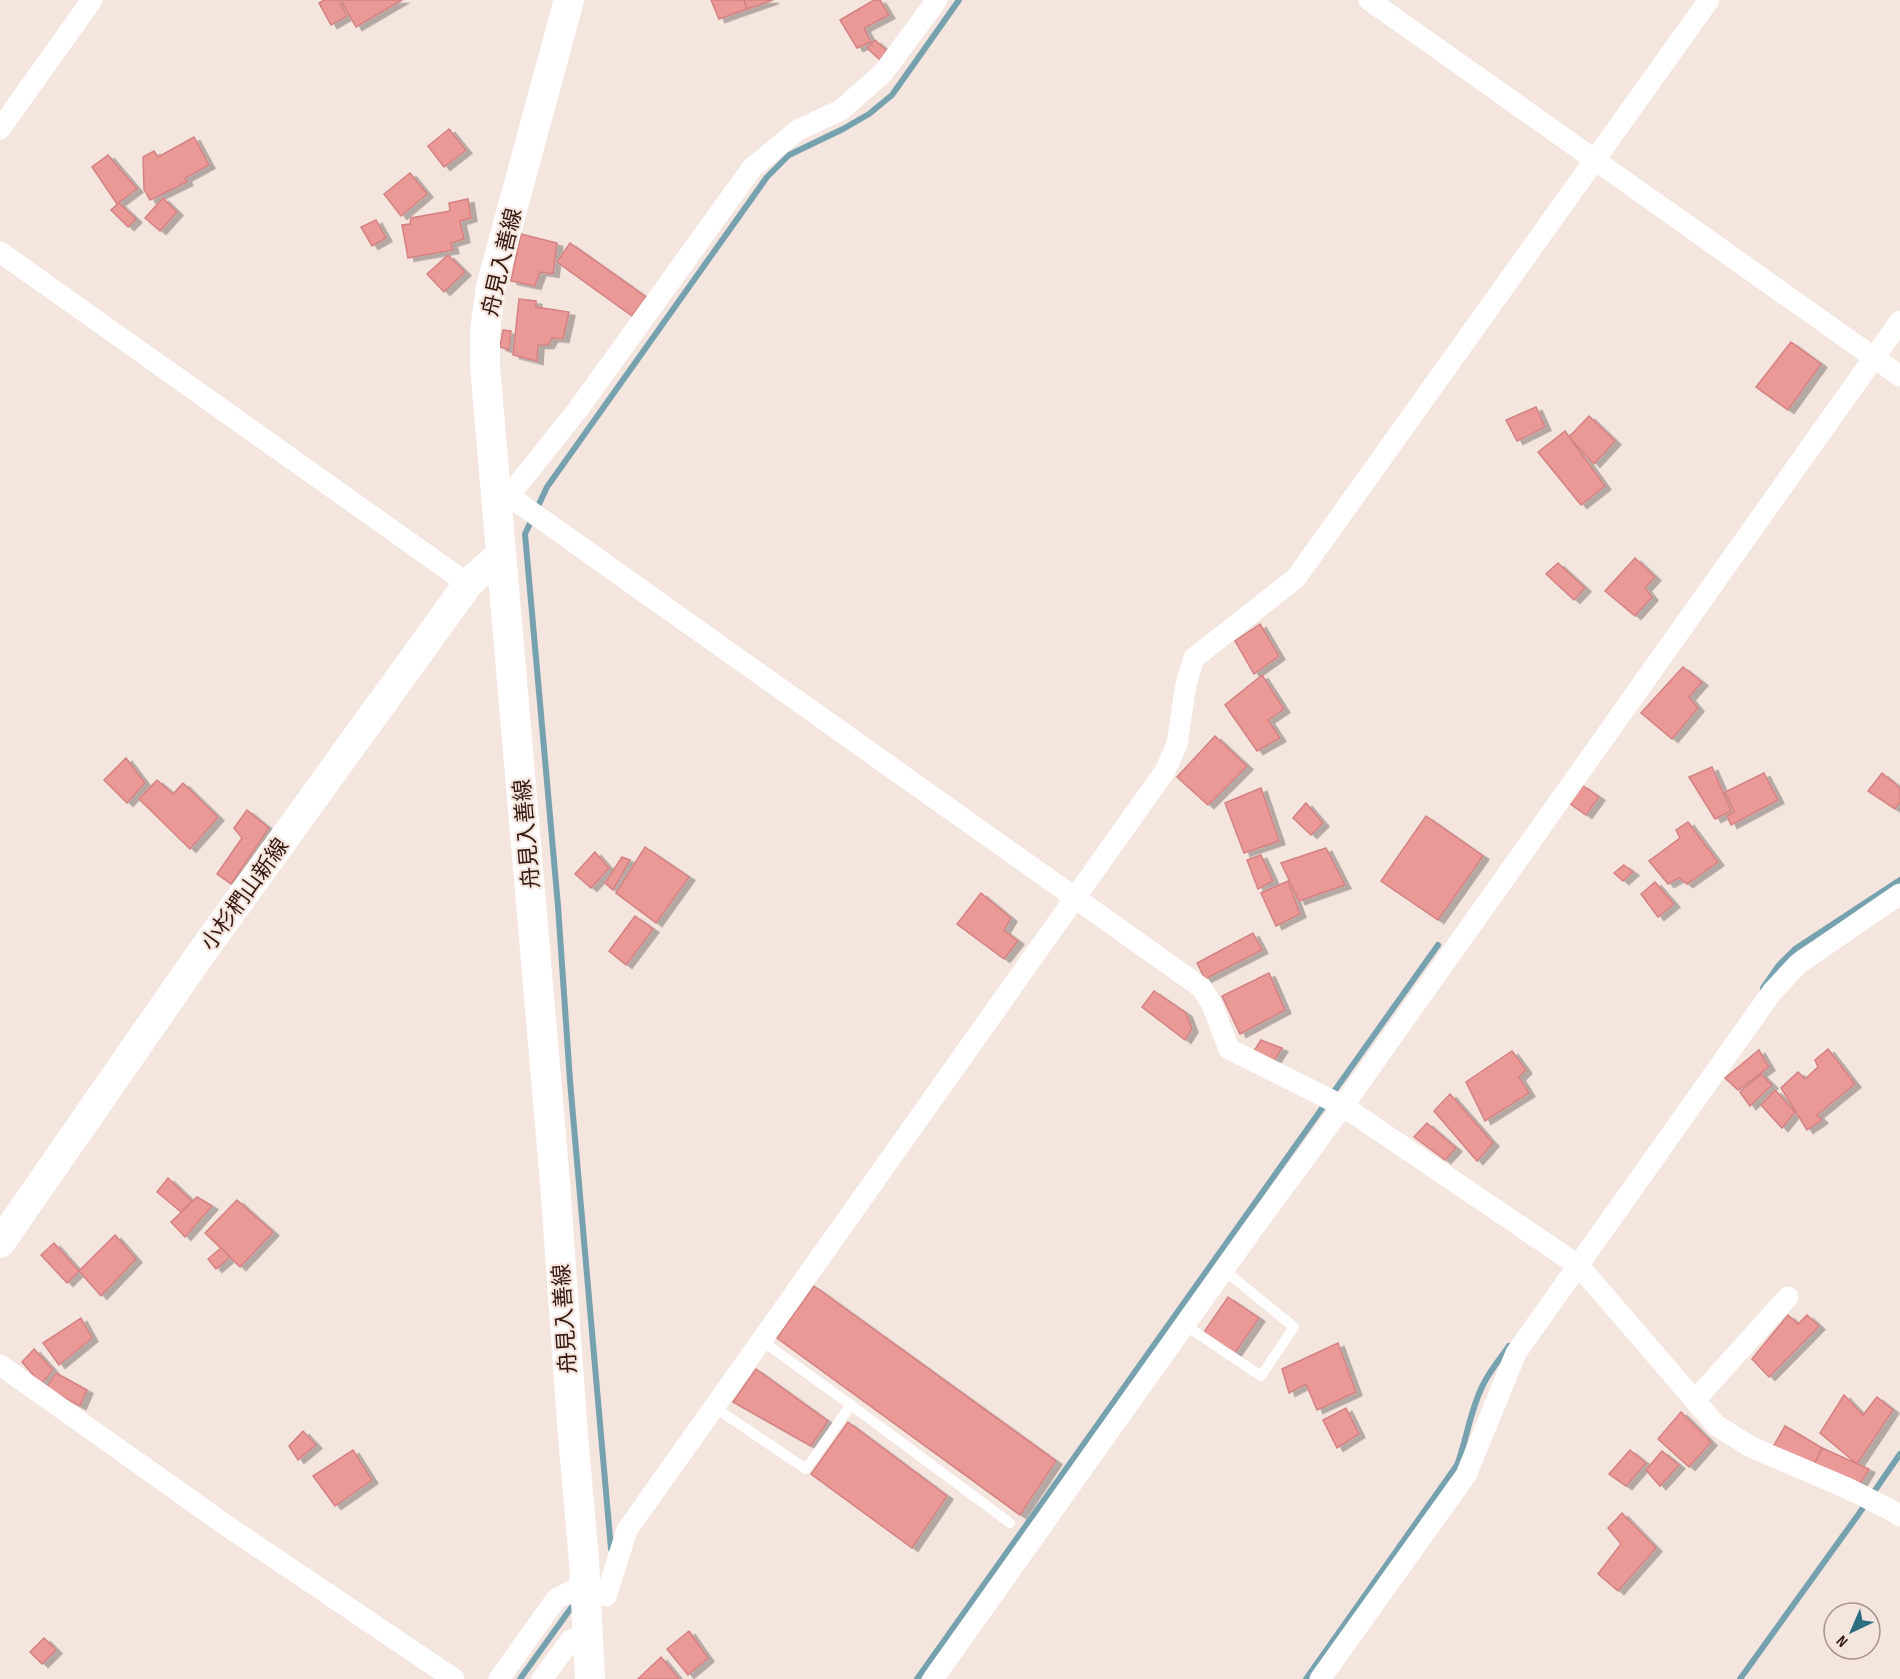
<svg xmlns="http://www.w3.org/2000/svg" width="1900" height="1679" viewBox="0 0 1900 1679" font-family="'Sofia Sans Condensed','Noto Sans JP',sans-serif">
<defs>
<filter id="shadow"><feDropShadow dx="6" dy="3.5" stdDeviation="0" flood-color="#0004"/></filter>
</defs>
<rect width="100%" height="100%" fill="#f5e5df"/>
<g fill="none" stroke-linecap="round" stroke-linejoin="round">
<g stroke="#76a2b0" stroke-width="6">
<path d="M 1763,988 L 1779,965 L 1795,949 L 1900,880"/>
<path d="M 611,1549 L 570,1081 L 558,906 L 525,534 L 547,487 L 767,177 L 789,155 L 843,129 L 869,114 L 892,95 L 959,0"/>
<path d="M 520,1679 L 571,1608"/>
<path d="M 917,1679 L 1438,945"/>
<path d="M 1306,1679 L 1457,1465 C 1467,1439 1470,1410 1483,1385 C 1489,1372 1500,1359 1509,1346"/>
<path d="M 1740,1679 L 1858,1515 L 1900,1454"/>
</g>
</g>
<g fill="#eb9997" stroke="#d38281" stroke-width="1.5" filter="url(#shadow)">
<path d="M 324,0 L 339,0 L 347,16 L 331,25 L 319,3 Z"/>
<path d="M 341,0 L 402,0 L 356,27 Z"/>
<path d="M 711,0 L 744,0 L 747,9 L 719,19 Z"/>
<path d="M 744,0 L 773,0 L 747,9 Z"/>
<path d="M 874,0 L 880,0 L 889,15 L 864,28 L 871,42 L 857,48 L 840,20 Z"/>
<path d="M 875,40 L 888,52 L 880,60 L 867,48 Z"/>
<path d="M 449,129 L 466,150 L 444,167 L 428,146 Z"/>
<path d="M 194,137 L 209,165 L 185,178 L 187,182 L 150,200 L 144,189 L 143,157 L 154,151 L 158,157 Z"/>
<path d="M 108,155 L 137,189 L 117,204 L 92,167 Z"/>
<path d="M 410,173 L 427,194 L 401,216 L 384,194 Z"/>
<path d="M 163,198 L 177,212 L 160,231 L 145,218 Z"/>
<path d="M 468,199 L 471,218 L 460,221 L 464,239 L 451,243 L 453,250 L 408,258 L 402,225 L 410,224 L 411,218 L 450,211 L 449,203 Z"/>
<path d="M 119,203 L 136,219 L 128,227 L 111,210 Z"/>
<path d="M 376,220 L 386,238 L 372,246 L 361,227 Z"/>
<path d="M 521,234 L 557,243 L 553,274 L 540,272 L 535,286 L 511,281 Z"/>
<path d="M 570,243 L 646,297 L 632,316 L 557,262 Z"/>
<path d="M 448,255 L 465,272 L 444,292 L 427,274 Z"/>
<path d="M 519,299 L 536,301 L 536,307 L 569,312 L 563,339 L 552,338 L 548,345 L 538,345 L 537,361 L 513,355 Z"/>
<path d="M 503,330 L 511,331 L 509,350 L 500,347 Z"/>
<path d="M 1791,342 L 1821,364 L 1788,410 L 1756,387 Z"/>
<path d="M 1536,407 L 1545,427 L 1517,441 L 1506,420 Z"/>
<path d="M 1589,416 L 1615,441 L 1594,464 L 1569,437 Z"/>
<path d="M 1565,431 L 1605,486 L 1581,505 L 1538,452 Z"/>
<path d="M 1635,558 L 1655,577 L 1645,588 L 1652,597 L 1635,616 L 1605,591 Z"/>
<path d="M 1558,563 L 1585,588 L 1574,600 L 1546,574 Z"/>
<path d="M 1260,624 L 1279,656 L 1254,674 L 1235,641 Z"/>
<path d="M 1683,667 L 1702,682 L 1689,697 L 1698,708 L 1672,739 L 1641,713 Z"/>
<path d="M 1262,675 L 1284,709 L 1268,720 L 1280,738 L 1257,751 L 1225,705 Z"/>
<path d="M 1215,736 L 1247,766 L 1208,805 L 1177,777 Z"/>
<path d="M 126,758 L 145,783 L 127,803 L 104,780 Z"/>
<path d="M 1712,767 L 1731,811 L 1715,819 L 1689,777 Z"/>
<path d="M 1764,773 L 1778,800 L 1731,825 L 1727,816 L 1734,812 L 1725,792 Z"/>
<path d="M 1882,773 L 1900,788 L 1900,802 L 1895,809 L 1868,791 Z"/>
<path d="M 157,780 L 173,794 L 183,783 L 218,817 L 190,849 L 139,799 Z"/>
<path d="M 1582,785 L 1599,797 L 1586,815 L 1569,803 Z"/>
<path d="M 1261,788 L 1279,841 L 1244,853 L 1225,803 Z"/>
<path d="M 1306,803 L 1323,823 L 1311,835 L 1293,818 Z"/>
<path d="M 247,810 L 269,828 L 231,884 L 217,874 L 242,838 L 234,828 Z"/>
<path d="M 1426,816 L 1483,856 L 1438,920 L 1381,881 Z"/>
<path d="M 1688,822 L 1718,862 L 1687,884 L 1679,878 L 1668,884 L 1649,861 L 1680,838 L 1676,830 Z"/>
<path d="M 645,847 L 689,877 L 656,923 L 616,893 Z"/>
<path d="M 1326,848 L 1345,885 L 1299,901 L 1281,863 Z"/>
<path d="M 595,852 L 609,868 L 591,888 L 575,874 Z"/>
<path d="M 1261,855 L 1273,881 L 1258,889 L 1247,860 Z"/>
<path d="M 622,857 L 630,860 L 613,890 L 605,883 Z"/>
<path d="M 1624,865 L 1633,872 L 1623,881 L 1614,873 Z"/>
<path d="M 1288,881 L 1300,914 L 1276,926 L 1261,893 Z"/>
<path d="M 1655,882 L 1674,904 L 1658,917 L 1641,894 Z"/>
<path d="M 981,893 L 1011,918 L 1004,930 L 1018,941 L 1004,959 L 957,924 Z"/>
<path d="M 635,916 L 653,929 L 626,965 L 609,951 Z"/>
<path d="M 1253,933 L 1262,950 L 1205,979 L 1197,963 Z"/>
<path d="M 1269,973 L 1285,1010 L 1240,1034 L 1222,996 Z"/>
<path d="M 1154,991 L 1186,1013 L 1192,1029 L 1185,1040 L 1142,1007 Z"/>
<path d="M 1261,1040 L 1282,1048 L 1273,1062 L 1254,1051 Z"/>
<path d="M 1828,1049 L 1855,1084 L 1817,1115 L 1822,1120 L 1807,1130 L 1781,1088 L 1798,1072 L 1805,1079 L 1818,1067 L 1815,1060 Z"/>
<path d="M 1759,1050 L 1769,1067 L 1738,1090 L 1725,1078 Z"/>
<path d="M 1512,1051 L 1526,1070 L 1519,1077 L 1529,1093 L 1485,1121 L 1466,1082 Z"/>
<path d="M 1761,1074 L 1772,1085 L 1750,1106 L 1740,1092 Z"/>
<path d="M 1775,1090 L 1795,1112 L 1782,1128 L 1761,1105 Z"/>
<path d="M 1450,1094 L 1493,1143 L 1477,1161 L 1434,1111 Z"/>
<path d="M 1427,1123 L 1456,1148 L 1445,1160 L 1414,1137 Z"/>
<path d="M 168,1178 L 192,1201 L 181,1212 L 157,1192 Z"/>
<path d="M 197,1197 L 212,1206 L 185,1237 L 171,1222 Z"/>
<path d="M 237,1200 L 273,1232 L 240,1267 L 205,1233 Z"/>
<path d="M 115,1235 L 136,1259 L 101,1296 L 79,1271 Z"/>
<path d="M 54,1243 L 79,1271 L 67,1283 L 41,1255 Z"/>
<path d="M 221,1248 L 230,1257 L 216,1269 L 208,1259 Z"/>
<path d="M 814,1286 L 1056,1461 L 1020,1515 L 777,1338 Z"/>
<path d="M 1228,1297 L 1259,1318 L 1235,1353 L 1204,1332 Z"/>
<path d="M 1788,1315 L 1798,1324 L 1807,1315 L 1819,1326 L 1769,1377 L 1752,1359 Z"/>
<path d="M 81,1318 L 92,1338 L 59,1365 L 43,1343 Z"/>
<path d="M 1338,1343 L 1356,1392 L 1317,1410 L 1306,1384 L 1289,1393 L 1282,1369 Z"/>
<path d="M 34,1349 L 53,1370 L 41,1384 L 22,1362 Z"/>
<path d="M 756,1369 L 828,1421 L 811,1446 L 733,1402 Z"/>
<path d="M 56,1373 L 87,1390 L 80,1406 L 46,1388 Z"/>
<path d="M 1844,1395 L 1863,1415 L 1877,1397 L 1893,1410 L 1857,1464 L 1820,1433 Z"/>
<path d="M 1346,1408 L 1359,1434 L 1337,1448 L 1323,1420 Z"/>
<path d="M 1681,1412 L 1711,1442 L 1689,1467 L 1658,1439 Z"/>
<path d="M 848,1422 L 947,1496 L 912,1548 L 811,1474 Z"/>
<path d="M 1785,1426 L 1822,1448 L 1814,1465 L 1773,1447 Z"/>
<path d="M 303,1431 L 316,1445 L 298,1460 L 289,1446 Z"/>
<path d="M 1822,1448 L 1869,1469 L 1860,1484 L 1814,1465 Z"/>
<path d="M 353,1450 L 372,1480 L 335,1506 L 313,1476 Z"/>
<path d="M 1630,1450 L 1646,1463 L 1626,1486 L 1609,1474 Z"/>
<path d="M 1662,1451 L 1679,1465 L 1660,1486 L 1646,1470 Z"/>
<path d="M 1622,1513 L 1656,1548 L 1618,1591 L 1598,1574 L 1621,1544 L 1608,1528 Z"/>
<path d="M 689,1631 L 708,1658 L 688,1675 L 667,1649 Z"/>
<path d="M 44,1638 L 56,1650 L 42,1664 L 30,1652 Z"/>
<path d="M 661,1657 L 679,1679 L 638,1679 Z"/>
</g>
<g fill="none" stroke-linecap="round" stroke-linejoin="round">
<g stroke="#fff" stroke-width="10">
<path d="M 1185,1325 L 1261,1376 L 1294,1327 L 1224,1270"/>
<path d="M 851,1405 L 1010,1523"/>
<path d="M 714,1407 L 806,1469 L 851,1405 L 761,1340"/>
</g>
<g stroke="#fff" stroke-width="21">
<path d="M 1369,0 L 1900,376"/>
<path d="M 0,129 L 92,0"/>
<path d="M 0,252 L 468,584"/>
<path d="M 509,496 L 1202,988 L 1212,1005 L 1229,1049 L 1343,1106 L 1579,1266 L 1716,1425 L 1751,1447 L 1847,1488 L 1889,1509 L 1900,1516"/>
<path d="M 501,506 L 579,408 L 752,168 L 798,130 L 841,110 L 883,73 L 937,0"/>
<path d="M 0,1365 L 230,1528 L 454,1679"/>
<path d="M 1695,1400 L 1788,1297"/>
<path d="M 499,1679 L 556,1599 L 585,1584 L 606,1596 L 627,1530 L 1165,771 L 1177,744 L 1186,684 L 1194,658 L 1296,578 L 1709,0"/>
<path d="M 542,1679 L 571,1640 L 588,1632"/>
<path d="M 933,1679 L 1252,1230 L 1343,1106 L 1900,321"/>
<path d="M 1320,1679 L 1466,1475 L 1516,1353 L 1772,992 L 1798,964 L 1900,894"/>
</g>
<g stroke="#fff" stroke-width="30">
<path d="M 569,0 L 491,287 L 485,330 L 485,366 L 555,1183 L 573,1436 L 584,1561 L 590,1679"/>
<path d="M 0,1243 L 202,952 L 468,584 L 500,555"/>
</g>
</g>
<g text-anchor="middle" stroke-width="4.5" stroke-linejoin="round" paint-order="stroke">
<g font-size="22" fill="#34180d" stroke="#f5e5df">
<text transform="translate(501 262) rotate(-77)" y="8">舟見入善線</text>
<text transform="translate(526 834) rotate(-95)" y="8">舟見入善線</text>
<text transform="translate(244 894) rotate(-54)" y="8">小杉椚山新線</text>
<text transform="translate(564 1319) rotate(-94)" y="8">舟見入善線</text>
</g>
</g>
<g transform="translate(1852 1631) rotate(224)"><circle r="28" fill="#f5e5df" stroke="#a8938b" stroke-width="1.5"/>
<path d="M0-4.5L10 22L0 15L-10 22Z" fill="#2d6e82"/>
<text y="-9" font-size="16" font-weight="bold" text-anchor="middle" fill="#34180d">N</text>
</g>
</svg>
